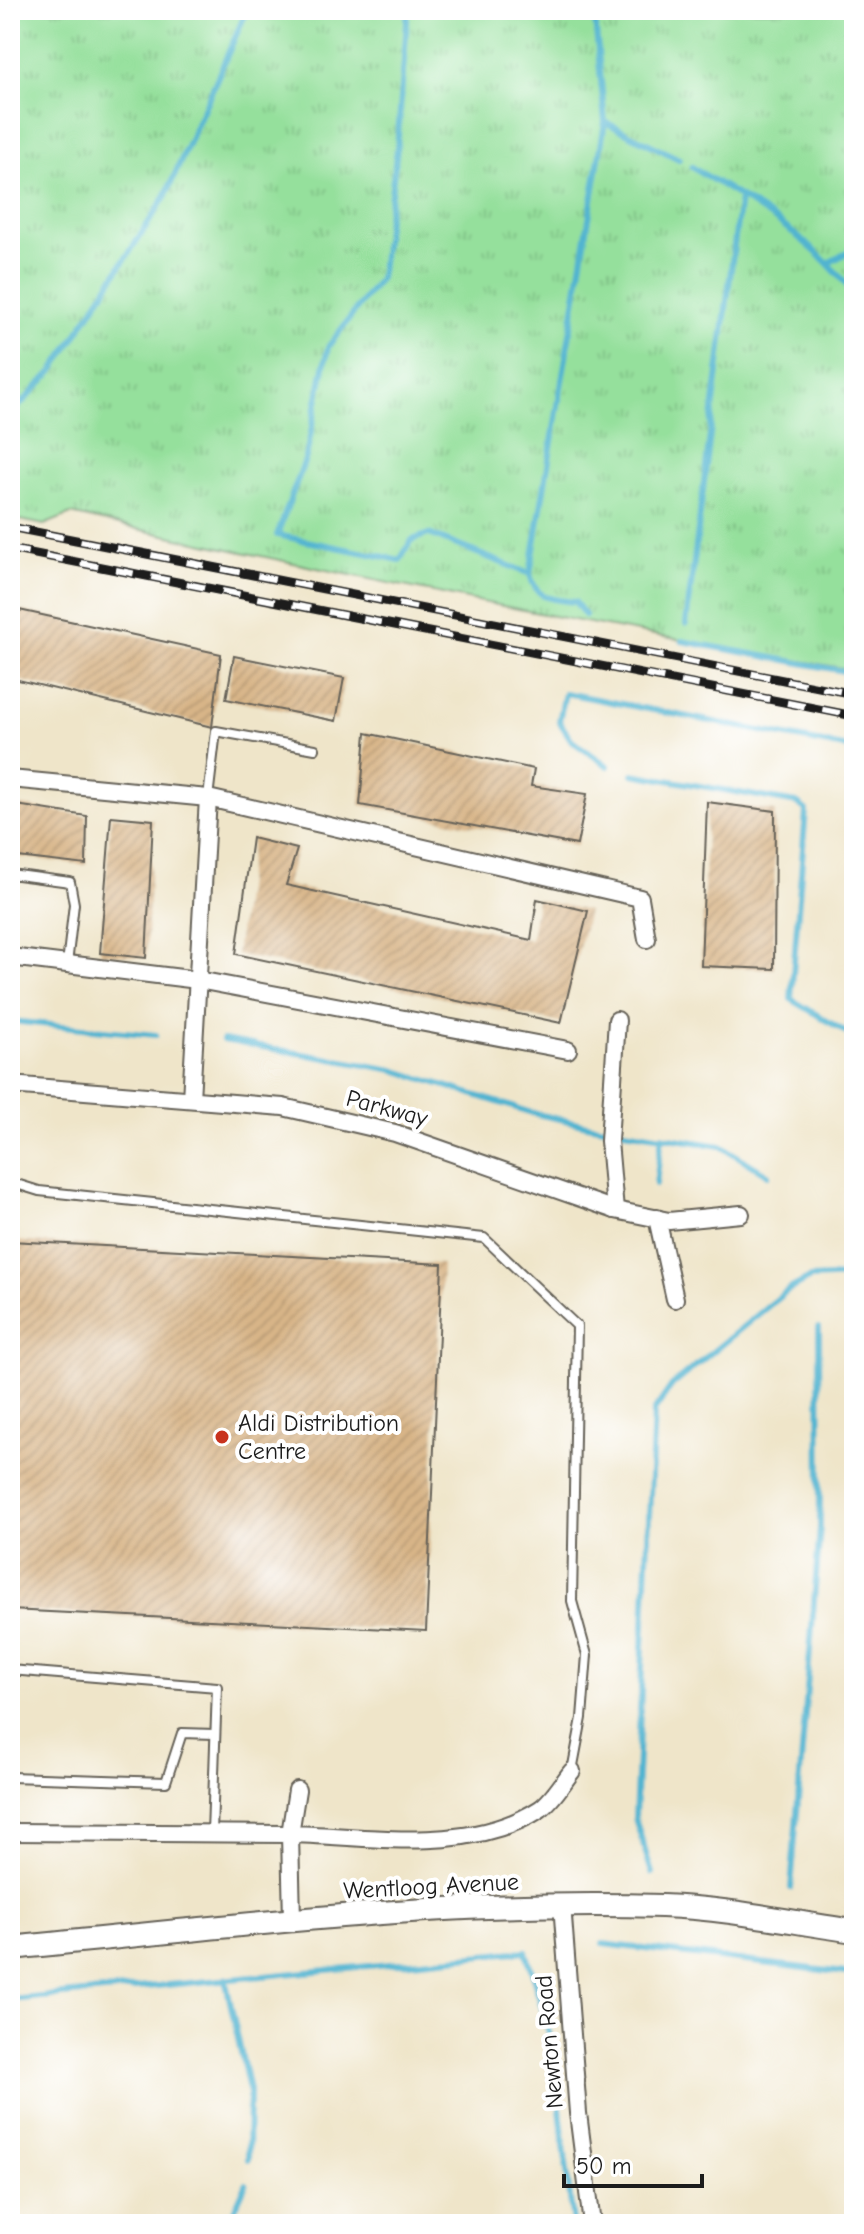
<svg xmlns="http://www.w3.org/2000/svg" width="864" height="2234" viewBox="0 0 864 2234" font-family="'Comic Neue',sans-serif">
<defs>
<pattern id="grass-tufts" width="24" height="20" patternUnits="userSpaceOnUse" patternTransform="scale(2)"><rect width="24" height="20" fill="#95e09c"/><path d="M3 7l-1-3M5 7V3M7 7l1-3M15 17l-1-3M17 17v-4M19 17l1-3" fill="none" stroke="#80c086"/></pattern>
<pattern id="building-hatch" width="6" height="6" patternUnits="userSpaceOnUse" patternTransform="scale(2)"><rect width="6" height="6" fill="#d8b588"/><path d="M-1 1l2-2M0 6l6-6M5 7l2-2" fill="none" stroke="#b99b75"/></pattern>
</defs>
<rect width="100%" height="100%" fill="#fff"/>
<filter id="ink" filterUnits="userSpaceOnUse"><feTurbulence type="fractalNoise" baseFrequency=".0125" numOctaves="2"/><feDisplacementMap in="SourceGraphic" scale="16" xChannelSelector="R" yChannelSelector="G"/><feConvolveMatrix kernelMatrix="1 2 1 2 8 2 1 2 1" color-interpolation-filters="sRGB"/></filter>
<filter id="wash" filterUnits="userSpaceOnUse"><feTurbulence type="fractalNoise" baseFrequency=".006" numOctaves="4" result="noise"/><feDisplacementMap in="SourceGraphic" scale="32" xChannelSelector="R" yChannelSelector="G"/><feGaussianBlur stdDeviation="1.8" result="paint"/><feColorMatrix in="noise" values="0 0 0 0 0 0 0 0 0 0 0 0 0 0 0 0 0 1.4 0 .05"/><feComposite in="paint" operator="in"/></filter>
<g filter="url(#wash)">
<rect width="100%" height="100%" fill="#efe5c9"/>
<path fill="url(#grass-tufts)" stroke="#587e5c" stroke-width="2" d="M 10,10 L 854,10 L 854,670 C 591,627 331,573 71,514 L 44,525 L 10,518 Z"/>
<g fill="none" stroke-linecap="round" stroke-linejoin="round">
<g stroke="#51b4d0" stroke-width="6">
<path d="M 408,10 L 397,148 L 380,278 L 328,347 L 306,457 L 277,535 L 400,560 L 412,540 L 429,534 L 530,574"/>
<path d="M 605,122 L 679,159"/>
<path d="M 692,167 C 754,206 809,234 854,294"/>
<path d="M 830,262 L 854,249"/>
<path d="M 10,415 L 53,371 L 165,197 L 247,10"/>
<path d="M 585,615 L 575,602 C 551,599 536,600 530,574 L 605,122 L 594,10"/>
<path d="M 686,624 L 740,198"/>
<path d="M 682,641 L 854,673"/>
<path d="M 608,766 L 572,741 L 559,721 L 565,693 L 854,749"/>
<path d="M 633,774 L 797,803 L 806,810 L 791,999 L 854,1037"/>
<path d="M 10,1021 L 156,1035"/>
<path d="M 223,1040 L 394,1070 L 532,1113 L 592,1126 L 721,1146 L 768,1175"/>
<path d="M 656,1184 L 662,1136"/>
<path d="M 652,1873 L 635,1818 L 654,1411 L 672,1385 L 788,1290 L 810,1278 L 854,1276"/>
<path d="M 791,1888 L 820,1527 L 819,1328"/>
<path d="M 603,1944 L 854,1974"/>
<path d="M 225,1978 L 249,2090 L 248,2159"/>
<path d="M 10,2000 L 526,1951 L 553,2047 L 573,2224"/>
<path d="M 228,2224 L 246,2184"/>
</g>
</g>
<g id="blocks">
<g fill="url(#building-hatch)">
<path d="M 10,608 L 221,654 L 212,727 L 10,678 Z"/>
<path d="M 234,656 L 344,678 L 336,721 L 226,699 Z"/>
<path d="M 366,733 L 534,769 L 531,786 L 587,794 L 577,845 L 360,805 Z"/>
<path d="M 707,802 L 775,811 L 774,969 L 701,966 Z"/>
<path d="M 10,804 L 87,816 L 86,865 L 10,856 Z"/>
<path d="M 111,816 L 153,820 L 146,958 L 100,953 Z"/>
<path d="M 252,838 L 297,849 L 286,885 L 531,940 L 537,899 L 588,911 L 561,1023 L 236,954 Z"/>
<path d="M 10,1241 L 442,1264 L 426,1631 L 10,1610 Z"/>
</g>
</g>
</g>
<g filter="url(#ink)">
<use href="#blocks" fill-opacity="0" stroke="#666259" stroke-width="2"/>
<g fill="none" stroke-linecap="round" stroke-linejoin="round">
<g stroke="#666259" stroke-width="12">
<g id="lane">
<path d="M 208,798 L 216,731 L 315,749"/>
<path d="M 10,874 L 70,882 L 74,904 L 67,964"/>
<path d="M 10,1182 L 39,1191 L 484,1238 L 577,1326 L 572,1601 L 587,1655 L 582,1718 L 572,1771"/>
<path d="M 10,1670 L 217,1687 L 212,1833"/>
<path d="M 10,1777 L 166,1782 L 182,1733 L 215,1734"/>
</g>
</g>
<g stroke="#666259" stroke-width="20">
<g id="street">
<path d="M 10,779 L 208,798 L 640,898 L 647,939"/>
<path d="M 10,957 L 198,980 L 568,1050"/>
<path d="M 10,1085 L 283,1107 L 395,1133 L 615,1210 L 669,1221 L 741,1214"/>
<path d="M 191,1099 L 208,798"/>
<path d="M 615,1210 L 609,1141 L 617,1020"/>
<path d="M 657,1218 L 675,1299"/>
<path d="M 297,1790 L 290,1834 C 370,1836 469,1855 540,1809 C 553,1800 563,1782 572,1771"/>
<path d="M 10,1832 L 290,1834 L 292,1920"/>
<path d="M 562,1904 L 578,2113 L 592,2224"/>
</g>
</g>
<g stroke="#666259" stroke-width="26">
<path id="secondary" d="M 10,1948 C 226,1927 445,1899 662,1906 C 726,1908 791,1922 854,1931"/>
</g>
<use href="#lane" stroke="#fff" stroke-width="8"/>
<use href="#street" stroke="#fff" stroke-width="16"/>
<use href="#secondary" stroke="#fff" stroke-width="22"/>
<g stroke="#1c1c1c" stroke-width="9">
<g id="rail">
<path d="M 10,527 L 854,694"/>
<path d="M 10,549 L 854,716"/>
</g>
</g>
<use href="#rail" stroke="#fff" stroke-width="6" stroke-dasharray="18" stroke-linecap="butt"/>
</g>
</g>
<circle fill="#c8321e" stroke="#fff" stroke-width="3" cx="222" cy="1437" r="8"/>
<g text-anchor="middle" stroke-width="8" stroke-linejoin="round" paint-order="stroke">
<g font-size="24" fill="#1c1c1c" stroke="#fff">
<text transform="translate(387 1108) rotate(15)" y="8">Parkway</text>
<text transform="translate(431 1886) rotate(-3)" y="8">Wentloog Avenue</text>
<text transform="translate(549 2042) rotate(-95)" y="8">Newton Road</text>
</g>
<g font-size="24" fill="#1c1c1c" stroke="#fff" text-anchor="start">
<text x="238" y="1431">Aldi Distribution<tspan x="238" dy="28">Centre</tspan></text>
</g>
</g>
<rect width="864" height="2234" fill="none" stroke="#fff" stroke-width="40"/>
<path d="M564 2174v12h138v-12" fill="none" stroke="#1c1c1c" stroke-width="4"/>
<text x="576" y="2174" font-size="24" fill="#1c1c1c" stroke="#ffffff" stroke-width="6" paint-order="stroke">50 m</text>
</svg>
